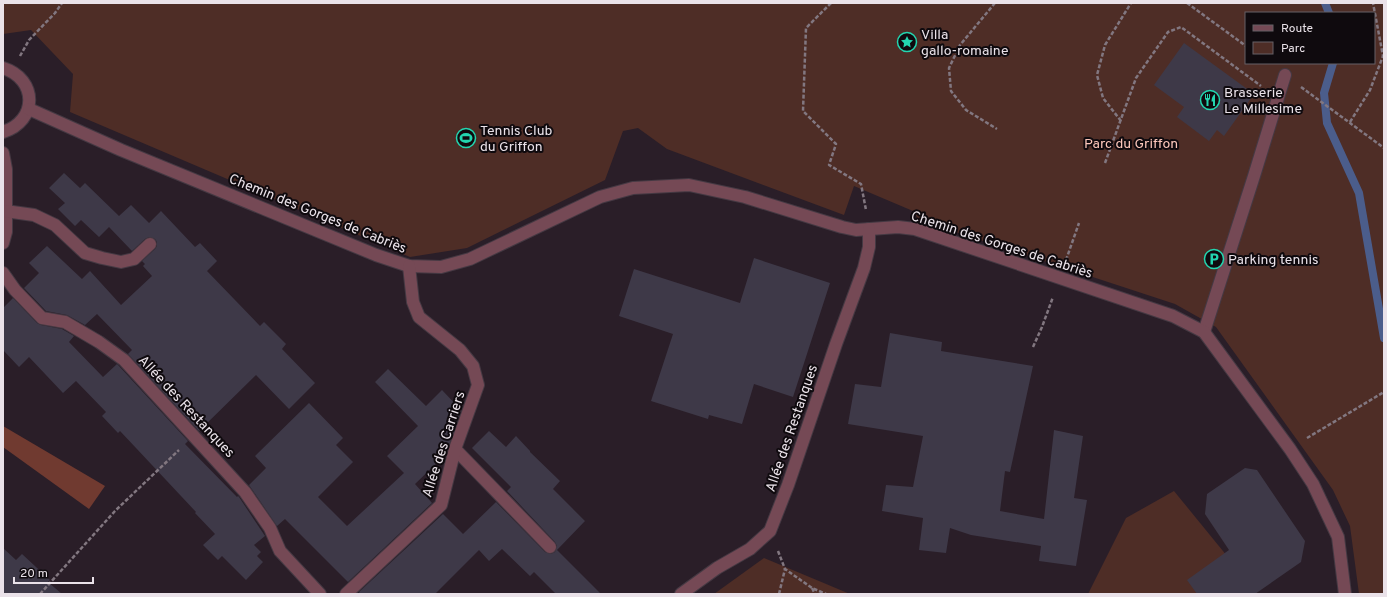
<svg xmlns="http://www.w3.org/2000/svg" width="1387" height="597" viewBox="0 0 1387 597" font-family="Overpass,sans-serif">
<rect width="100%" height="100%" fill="#2a1e28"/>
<g fill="#4e2d26" fill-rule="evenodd">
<path d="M 3,3 L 1384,3 L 1384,594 L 1359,594 L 1350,526 L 1333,490 L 1216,327 L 1175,304 L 919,220 L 913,211 L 854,186 L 844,215 L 667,149 L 638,128 L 623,131 L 605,180 L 467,248 L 410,257 L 70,112 L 73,74 L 31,30 L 3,34 ZM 1246,13 L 1374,13 L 1374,63 L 1246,63 Z"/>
<path d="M 1174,491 L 1258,594 L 1088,594 L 1126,518 Z"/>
<path d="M 764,558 L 850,594 L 714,594 Z"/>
</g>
<path fill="#703a30" d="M 3,426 L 105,486 L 89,509 L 3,447 Z"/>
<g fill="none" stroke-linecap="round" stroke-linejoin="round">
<g stroke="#4b5d8b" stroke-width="8">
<path d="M 1325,3 L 1329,13"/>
<path d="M 1333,63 L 1324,93 L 1327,123 L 1359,193 L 1384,338"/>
</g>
</g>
<g fill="#3e3948">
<path d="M 1184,43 L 1254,94 L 1224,136 L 1217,130 L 1209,141 L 1177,117 L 1184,107 L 1154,85 Z"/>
<path d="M 64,173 L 80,188 L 85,183 L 119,216 L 131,205 L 149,223 L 161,211 L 195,247 L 200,243 L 217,261 L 207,271 L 260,326 L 264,322 L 286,344 L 282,349 L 315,383 L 289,409 L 256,375 L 199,431 L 128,354 L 132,350 L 97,314 L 85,325 L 67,315 L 46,311 L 24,288 L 39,273 L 29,263 L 47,246 L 82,279 L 90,271 L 121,305 L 152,276 L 143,266 L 145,264 L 142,261 L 155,249 L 157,246 L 157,242 L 155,239 L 149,237 L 145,239 L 132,251 L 109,227 L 99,237 L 81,220 L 75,226 L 58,209 L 65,203 L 49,188 Z"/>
<path d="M 754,258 L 830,283 L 793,397 L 754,384 L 742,424 L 709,415 L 708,419 L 651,401 L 673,334 L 619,316 L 634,269 L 740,303 Z"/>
<path d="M 13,298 L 37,323 L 41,325 L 62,329 L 74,336 L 69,342 L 103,377 L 117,364 L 119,366 L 188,441 L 185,444 L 237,497 L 238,496 L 239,497 L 265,536 L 254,545 L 261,552 L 257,556 L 263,562 L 246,580 L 222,556 L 218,560 L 203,545 L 215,534 L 195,513 L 196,512 L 136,448 L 120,431 L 118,433 L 102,416 L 106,412 L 76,381 L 63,393 L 29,357 L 19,367 L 3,350 L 3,308 Z"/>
<path d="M 890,333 L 942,342 L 941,351 L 1033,366 L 1010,472 L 1005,471 L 1000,511 L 1044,519 L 1054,430 L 1083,436 L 1074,498 L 1087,500 L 1076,566 L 1039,561 L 1041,546 L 971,535 L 950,528 L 946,553 L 919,550 L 923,518 L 882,511 L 886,485 L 913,487 L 923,436 L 848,424 L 855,384 L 881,387 Z"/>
<path d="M 388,369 L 426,406 L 442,390 L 461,410 L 446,454 L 415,484 L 432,503 L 348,582 L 285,519 L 277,526 L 249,485 L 266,468 L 255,456 L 309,403 L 343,438 L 336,445 L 353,462 L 318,497 L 347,526 L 404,473 L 387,456 L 418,426 L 375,382 Z"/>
<path d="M 489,431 L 506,447 L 516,436 L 530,451 L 530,452 L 560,481 L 553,489 L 585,521 L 557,550 L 601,594 L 556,594 L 534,572 L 530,576 L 502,549 L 489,561 L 479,550 L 435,594 L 360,594 L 359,592 L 443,514 L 463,534 L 496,502 L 545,552 L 551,554 L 555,552 L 557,546 L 555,542 L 507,491 L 511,487 L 472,448 Z"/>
<path d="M 1245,468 L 1257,470 L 1305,541 L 1301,562 L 1255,594 L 1197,594 L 1187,580 L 1229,550 L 1205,514 L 1207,494 Z"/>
<path d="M 3,548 L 16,560 L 22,554 L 50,580 L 48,582 L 62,594 L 3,594 Z"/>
</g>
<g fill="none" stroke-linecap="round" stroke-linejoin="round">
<g stroke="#453943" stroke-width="14">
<path id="lane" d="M 1204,332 L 1254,176 L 1285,75"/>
</g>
<g stroke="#453943" stroke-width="14">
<g id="street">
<path d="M 3,68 C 38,79 38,121 3,132"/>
<path d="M 29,109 L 121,150 L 376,255 L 409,266 L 441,267 L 470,259 L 600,197 L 633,188 L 689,185 L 745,197 L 842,227 L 856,230 L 898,227 L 915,229 L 1173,316 L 1204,332 L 1290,449 L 1313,484 L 1338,537 L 1345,594"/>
<path d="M 3,153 L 6,169 L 6,232 L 3,243"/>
<path d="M 5,211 L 34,215 L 55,225 L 85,253 L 102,258 L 121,262 L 134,259 L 150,244"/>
<path d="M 3,273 L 15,290 L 42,318 L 65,322 L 99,342 L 124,360 L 245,492 L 270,528 L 280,551 L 320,594"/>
<path d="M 455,449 L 550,547"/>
<path d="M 346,594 L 441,505 L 455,449 L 478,385 L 473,366 L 460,350 L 419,317 L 413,302 L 409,266"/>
<path d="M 681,594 L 717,568 L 750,549 L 770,531 L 788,485 L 836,344 L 864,268 L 869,247 L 869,229"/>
</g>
</g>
<g stroke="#827780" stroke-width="2.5" stroke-dasharray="4 2" stroke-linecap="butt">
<path d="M 831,3 L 806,28 L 803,111 L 836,144 L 829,165 L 861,184 L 866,210"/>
<path d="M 995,3 L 960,45 L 949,68 L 951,91 L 966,110 L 997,129"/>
<path d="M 1187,3 L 1246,46"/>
<path d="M 20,56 L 29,40 L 55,13 L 62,3"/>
<path d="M 1301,87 L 1384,148"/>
<path d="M 1121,121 L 1103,98 L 1097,75 L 1105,45 L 1131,3"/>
<path d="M 1350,122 L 1370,90 L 1383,56 L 1373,3"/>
<path d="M 1105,163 L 1136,78 L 1168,32 L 1181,27 L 1261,86"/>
<path d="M 1066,260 L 1079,223"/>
<path d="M 1033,347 L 1042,327 L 1053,297"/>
<path d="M 1307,438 L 1384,392"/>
<path d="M 778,551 L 785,569 L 812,588 L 826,594"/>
<path d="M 812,588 L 815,594"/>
<path d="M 40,594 L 115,511 L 179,450"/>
<path d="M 779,594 L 785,569"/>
</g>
<use href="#lane" stroke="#754955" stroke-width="12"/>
<use href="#street" stroke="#754955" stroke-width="12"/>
</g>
<defs>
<g id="sight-ring" transform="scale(1)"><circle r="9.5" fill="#0f0a0e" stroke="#23d5af" stroke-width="1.5"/><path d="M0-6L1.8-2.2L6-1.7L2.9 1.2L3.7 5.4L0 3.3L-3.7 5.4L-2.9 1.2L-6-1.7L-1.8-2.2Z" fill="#23d5af"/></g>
<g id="restaurant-ring" transform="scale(1)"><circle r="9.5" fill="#0f0a0e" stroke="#23d5af" stroke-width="1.5"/><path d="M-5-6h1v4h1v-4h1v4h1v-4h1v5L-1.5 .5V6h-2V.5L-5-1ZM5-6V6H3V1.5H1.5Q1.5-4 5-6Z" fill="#23d5af"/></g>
<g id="stadium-ring" transform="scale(1)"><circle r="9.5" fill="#0f0a0e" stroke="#23d5af" stroke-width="1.5"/><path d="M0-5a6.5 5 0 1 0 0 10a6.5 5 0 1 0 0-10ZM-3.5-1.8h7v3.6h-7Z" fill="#23d5af"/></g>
<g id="parking-ring" transform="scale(1)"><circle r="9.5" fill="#0f0a0e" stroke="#23d5af" stroke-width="1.5"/><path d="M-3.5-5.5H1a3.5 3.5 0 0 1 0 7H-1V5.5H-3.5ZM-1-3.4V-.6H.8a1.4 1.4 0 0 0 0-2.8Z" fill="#23d5af"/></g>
</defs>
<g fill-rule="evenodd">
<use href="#sight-ring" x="907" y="42"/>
<use href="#restaurant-ring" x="1210" y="100"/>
<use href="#stadium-ring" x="466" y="138"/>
<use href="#parking-ring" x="1214" y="259"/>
</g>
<g text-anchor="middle" stroke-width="4" stroke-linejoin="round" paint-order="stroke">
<g font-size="14" fill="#eae2e9" stroke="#0f0a0e" text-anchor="start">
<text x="921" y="39">Villa<tspan x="921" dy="16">gallo-romaine</tspan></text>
<text x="1224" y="97">Brasserie<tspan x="1224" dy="16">Le Millesime</tspan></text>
<text x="480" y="135">Tennis Club<tspan x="480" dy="16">du Griffon</tspan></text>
<text x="1228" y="264">Parking tennis</text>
</g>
<g font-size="14" fill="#fdc7bb" stroke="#0f0a0e">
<text x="1131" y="148">Parc du Griffon</text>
</g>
<g font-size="14" fill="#eae2e9" stroke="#0f0a0e">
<text transform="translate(318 213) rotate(22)" y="5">Chemin des Gorges de Cabriès</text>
<text transform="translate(1002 244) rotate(18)" y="5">Chemin des Gorges de Cabriès</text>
<text transform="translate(187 406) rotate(47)" y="5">Allée des Restanques</text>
<text transform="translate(791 428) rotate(-71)" y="5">Allée des Restanques</text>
<text transform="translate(443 444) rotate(-72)" y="5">Allée des Carriers</text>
</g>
</g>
<rect width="1387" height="597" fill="none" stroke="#eae2e9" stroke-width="8"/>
<rect x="1245" y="12" width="130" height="52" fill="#0f0a0e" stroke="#676066"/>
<rect x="1253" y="25" width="20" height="6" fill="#754955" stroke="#676066"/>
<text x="1281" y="32" font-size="12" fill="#eae2e9">Route</text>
<rect x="1253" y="42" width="20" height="12" fill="#4e2d26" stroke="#676066"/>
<text x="1281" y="52" font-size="12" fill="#eae2e9">Parc</text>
<path d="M14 577v6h79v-6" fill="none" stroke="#eae2e9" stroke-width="2"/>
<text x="20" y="577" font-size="12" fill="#eae2e9" stroke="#0f0a0e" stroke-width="3" paint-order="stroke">20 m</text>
</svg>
